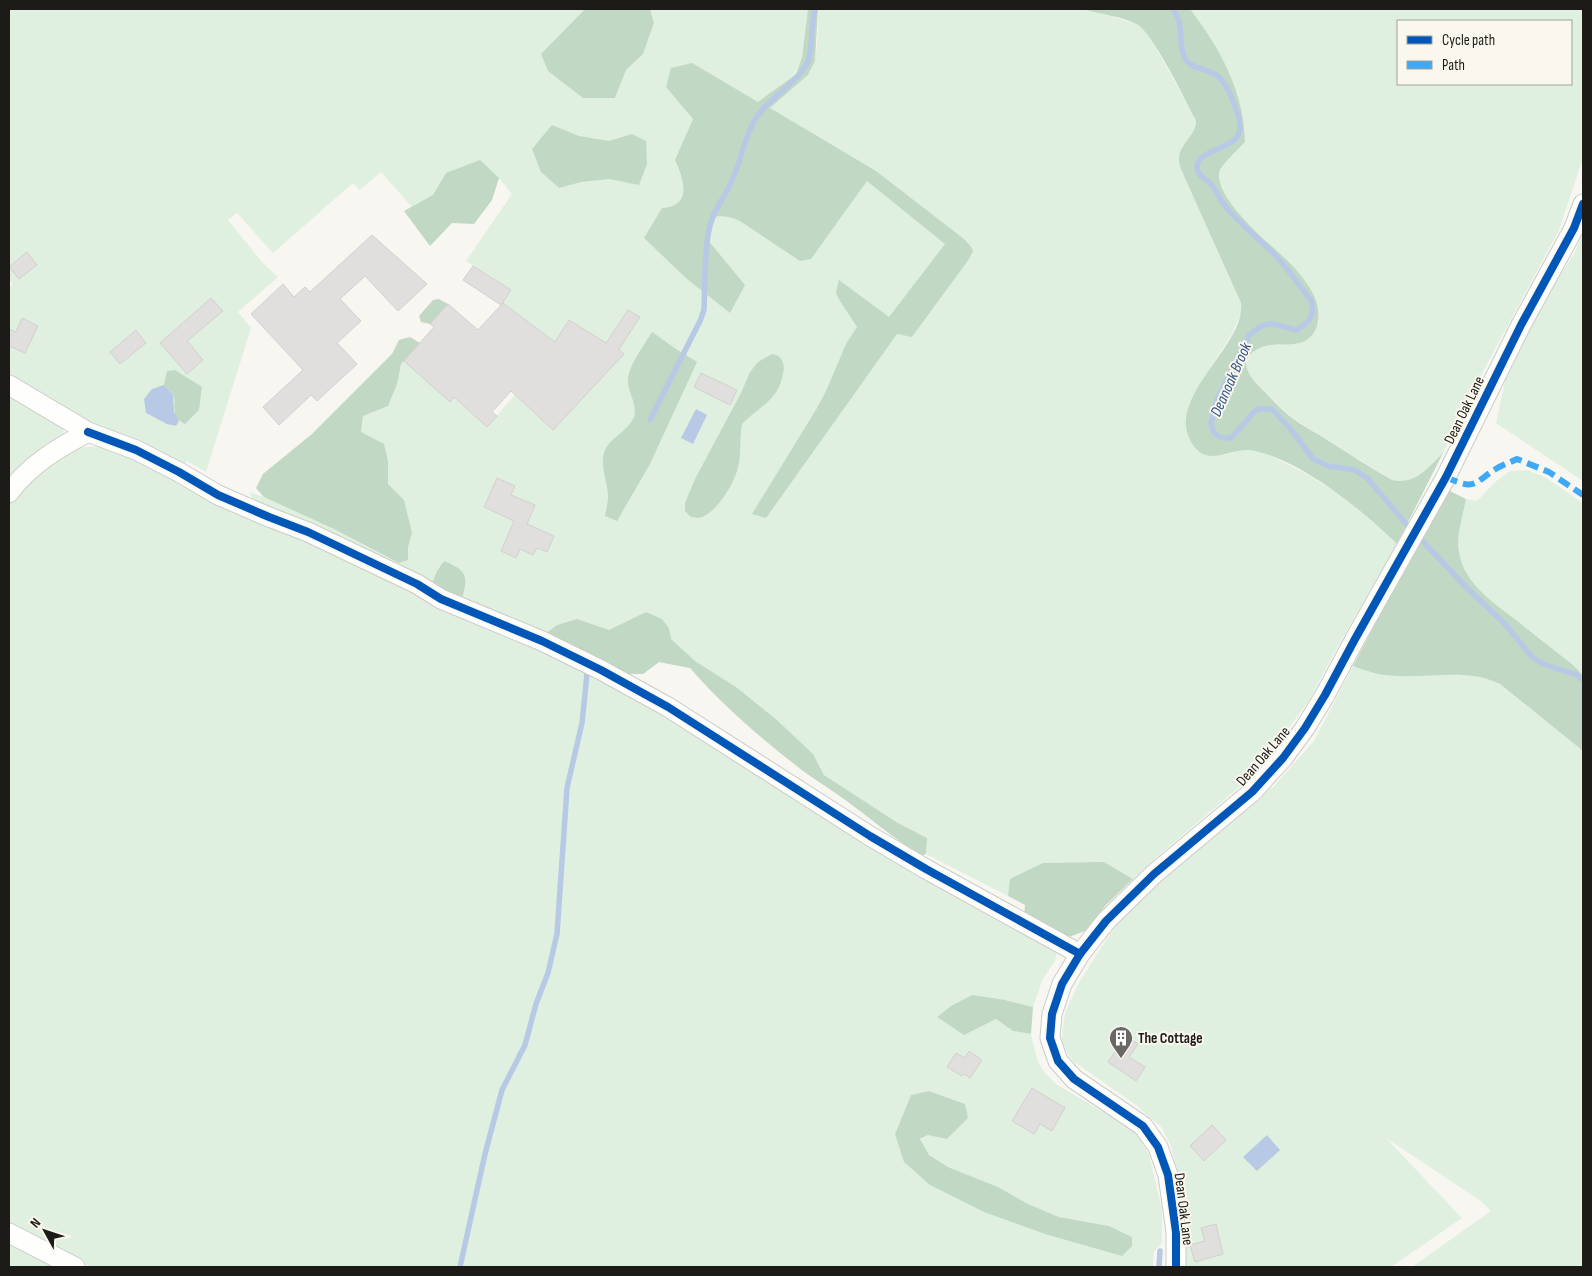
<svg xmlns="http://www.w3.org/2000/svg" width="1592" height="1276" viewBox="0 0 1592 1276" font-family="'Sofia Sans Condensed',sans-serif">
<rect width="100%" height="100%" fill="#f7f6f1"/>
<g fill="#e0f0e0" fill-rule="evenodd">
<path d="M 9,9 L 585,9 L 541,54 L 615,98 L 626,70 L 643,54 L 654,23 L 650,9 L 808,9 L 802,57 L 795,74 L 759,102 L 769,108 L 808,75 C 820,58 817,29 818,9 L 1083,9 L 1131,22 L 1140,26 L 1149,35 L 1196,120 C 1197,135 1178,144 1179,160 C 1179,165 1182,171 1184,176 L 1241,303 L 1242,311 L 1232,334 L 1195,392 L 1190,404 L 1224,455 C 1231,453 1239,450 1246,450 C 1259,450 1271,456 1283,462 C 1326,482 1363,511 1397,544 L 1334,653 L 1310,699 L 1275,747 L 1243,784 L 1159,855 L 1133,879 L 1104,862 L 1010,879 L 1008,896 L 926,854 L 927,838 L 898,823 L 824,775 L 813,754 L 777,720 L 736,687 L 695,661 L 690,668 L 659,662 L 643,674 L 461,602 L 416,573 L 411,574 L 256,505 L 249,492 L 263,497 L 256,488 L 263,474 L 312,434 L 392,354 L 399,340 L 410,337 L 497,416 L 502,409 L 527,382 L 501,305 L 511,290 L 466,261 L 512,194 L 499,178 L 446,173 L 433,195 L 412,207 L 381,172 L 360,190 L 353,183 L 273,253 L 237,213 L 228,220 L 263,263 L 278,277 L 238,312 L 251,328 L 206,472 L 187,461 L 181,467 L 108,433 L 9,378 L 9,290 L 12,284 L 9,279 Z"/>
<path d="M 1190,9 L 1583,9 L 1583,158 L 1559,230 L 1478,381 L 1443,453 L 1423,472 L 1411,480 L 1402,482 L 1392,480 L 1294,419 C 1285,412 1277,404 1269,395 C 1262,388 1253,381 1248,372 C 1246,368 1246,365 1248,361 C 1253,342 1280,345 1295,344 L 1319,322 C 1319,314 1318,305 1315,299 C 1311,290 1297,271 1290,264 C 1273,245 1213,199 1220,171 C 1223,163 1239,148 1245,142 C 1246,92 1218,47 1190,9 ZM 1398,21 L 1571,21 L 1571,84 L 1398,84 Z"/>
<path d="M 1583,232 L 1583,481 L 1496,423 L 1508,367 L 1540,307 L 1576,250 Z"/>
<path d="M 9,394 L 62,425 L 64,433 L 58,441 L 9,486 Z"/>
<path d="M 103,446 L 166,471 L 585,668 L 1057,949 L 1056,959 L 1042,981 L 1033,1007 L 1005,1000 L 983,1025 L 996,1019 L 1013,1031 L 1031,1034 L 1037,1059 L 1042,1069 L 1056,1084 L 1113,1118 L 1137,1134 L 1149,1155 L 1162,1209 L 1162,1243 L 1154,1252 L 1153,1267 L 90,1267 L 9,1226 L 9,503 L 37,472 L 73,448 ZM 929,1091 L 965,1104 L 928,1135 L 920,1140 L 929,1155 L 948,1167 L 998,1187 L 1028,1204 L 1059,1217 L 1109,1226 L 984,1212 L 895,1134 L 911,1095 Z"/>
<path d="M 1527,470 L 1545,477 L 1583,503 L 1583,675 L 1572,664 C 1554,650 1537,637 1520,623 C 1496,604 1464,585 1459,552 C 1456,535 1463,516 1466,499 L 1477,501 L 1495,482 L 1510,471 Z"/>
<path d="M 1353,666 C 1368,672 1382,676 1398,676 C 1434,678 1467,668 1500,684 L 1583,751 L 1583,1267 L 1412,1267 L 1491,1211 L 1482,1202 L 1386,1138 L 1462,1218 L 1391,1267 L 1186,1267 L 1184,1205 L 1171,1146 L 1162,1128 L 1136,1105 L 1073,1061 L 1061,1043 L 1065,1013 L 1077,986 L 1102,946 L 1122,917 L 1179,862 L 1274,786 L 1314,741 Z"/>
<path d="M 9,1240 L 62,1267 L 9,1267 Z"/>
</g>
<g fill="#c1d9c4">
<path d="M 585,9 L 650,9 L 654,23 L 643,54 L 626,70 L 615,98 L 583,98 L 548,71 L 541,54 Z"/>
<path d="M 808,9 L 818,9 L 815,61 L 808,75 L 770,108 L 876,171 L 964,239 L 971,247 L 973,251 L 969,259 L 912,337 L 897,334 L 766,518 L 752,514 L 817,408 L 826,391 L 846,344 L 857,327 L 838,298 L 836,292 L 839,280 L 889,317 L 945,244 L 867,181 L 811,259 L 800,261 L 740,221 C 731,217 724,215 713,217 L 709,227 L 707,239 L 745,285 L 730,313 L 687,279 L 644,238 L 662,208 C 693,206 684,180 675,160 L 693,119 L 666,87 L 671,68 L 692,63 L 758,102 L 796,74 L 802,57 Z"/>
<path d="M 1083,9 L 1190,9 C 1219,47 1245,92 1245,142 C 1240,147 1223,164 1220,170 C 1211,197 1274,247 1291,264 C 1300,274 1310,286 1315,298 C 1323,317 1318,342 1294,344 C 1287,345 1279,344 1271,345 C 1259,346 1241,356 1248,371 C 1251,379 1259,386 1265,392 C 1272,399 1279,407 1286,413 C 1297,423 1312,430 1324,438 C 1347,452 1369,467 1392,480 C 1416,485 1427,468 1443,453 L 1397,544 C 1362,510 1304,462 1255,451 C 1231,445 1207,472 1190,440 C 1167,395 1246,345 1241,303 L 1184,176 C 1182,171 1179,165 1179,160 C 1178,144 1197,135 1196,120 C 1185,100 1154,35 1138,25 C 1122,16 1101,15 1083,9 Z"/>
<path d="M 552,125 L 579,136 L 609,141 L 632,134 L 646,141 L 647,164 L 639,185 L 609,179 L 581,182 L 559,188 L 541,172 L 532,149 Z"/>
<path d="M 480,160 L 499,178 L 492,200 L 474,224 L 452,223 L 430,246 L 404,211 L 433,195 L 446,173 Z"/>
<path d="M 439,299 L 448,304 L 430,324 L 421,322 L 419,316 L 433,300 Z"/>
<path d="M 652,332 L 676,349 L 697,362 L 650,464 L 617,521 L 605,516 C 606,510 608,503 608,497 C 608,482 598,462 606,448 C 613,436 629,430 634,417 C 638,404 627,392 628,379 C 629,365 645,344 652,332 Z"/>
<path d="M 410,337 L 420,343 L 401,364 L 397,384 L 388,406 L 363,416 L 361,432 L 384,444 L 388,461 L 388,484 L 404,500 L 412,533 L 408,547 L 408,560 L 399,563 L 334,529 L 264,497 L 256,488 L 263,474 L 312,434 L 392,354 L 399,340 Z"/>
<path d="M 772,354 C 778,355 781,357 783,363 C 785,369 783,373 782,378 C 777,401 756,409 742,424 C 739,440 742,457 737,471 C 733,485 715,516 698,518 C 696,518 693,517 691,517 L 685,511 L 685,503 L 695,479 L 741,393 L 750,372 L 758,362 Z"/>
<path d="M 175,370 L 202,387 L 199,410 L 185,424 C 168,415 178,407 173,394 C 171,391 166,387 164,385 L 167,371 Z"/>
<path d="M 1448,490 L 1466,499 C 1463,516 1456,535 1459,552 C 1464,585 1496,604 1520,623 C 1537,637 1554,650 1572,664 L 1583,675 L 1583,751 L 1500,684 C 1467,668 1434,678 1398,676 C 1382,676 1368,672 1353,666 L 1393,590 Z"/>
<path d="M 444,561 C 469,571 468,578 461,602 L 432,583 L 437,571 Z"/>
<path d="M 646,612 L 662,619 L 669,628 L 671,639 L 695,661 L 736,687 L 777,720 L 813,754 L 824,775 L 898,823 L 927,838 L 926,854 L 921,856 C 893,838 868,816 841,797 C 829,788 815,780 803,771 C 764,741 722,705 690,668 L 659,662 L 643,674 L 622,674 L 544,635 L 557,625 L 577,619 L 609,630 Z"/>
<path d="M 1104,862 L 1133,879 L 1106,905 L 1085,931 L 1069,937 L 1024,916 L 1025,905 L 1008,896 L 1010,879 L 1043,863 Z"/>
<path d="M 972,995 L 1005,1000 L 1033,1007 L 1031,1034 L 1013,1031 L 996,1019 L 964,1035 L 937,1017 L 951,1006 Z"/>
<path d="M 929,1091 L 965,1104 L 968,1118 L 947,1139 L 928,1135 L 920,1139 L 929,1155 L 948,1167 L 998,1187 L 1028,1204 L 1059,1217 L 1109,1226 L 1132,1237 L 1132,1246 L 1122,1256 L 1045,1234 L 984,1212 L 930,1185 L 904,1162 L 895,1134 L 911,1095 Z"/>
</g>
<g fill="#b7c9e5">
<path d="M 164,385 L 173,394 L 174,412 L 179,421 L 176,426 L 167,424 L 146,413 L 144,399 L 152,389 Z"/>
<path d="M 696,409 L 707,415 L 693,444 L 681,438 Z"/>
<path d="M 1267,1135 L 1280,1150 L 1257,1171 L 1243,1157 Z"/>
</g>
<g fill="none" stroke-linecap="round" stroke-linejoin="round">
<g stroke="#b7c9e5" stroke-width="5.5">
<path d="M 1173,9 C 1184,23 1178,41 1184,56 C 1189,70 1209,68 1219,77 C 1228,86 1244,121 1239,133 C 1234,149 1196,150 1197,168 C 1197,176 1210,181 1214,188 C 1218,194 1221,201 1226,207 C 1241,225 1259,239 1275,255 C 1288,269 1299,285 1311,300 C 1316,315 1309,322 1297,330 L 1277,325 L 1269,324 L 1261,326 L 1249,335 L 1217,400 L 1211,424 L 1214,433 C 1220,438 1225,440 1232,437 L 1254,412 L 1259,409 L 1271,409 L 1276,413 L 1293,432 L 1313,459 L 1328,466 L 1355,470 L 1368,479 L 1407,525 L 1469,590 L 1505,624 L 1532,657 L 1543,664 L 1577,675 L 1583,680"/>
<path d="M 650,420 L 700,321 L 704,310 C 705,285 704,253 709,230 C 712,211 726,196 733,178 C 741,160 744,139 754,121 C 765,100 803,80 809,58 C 813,42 811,25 815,9"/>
<path d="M 460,1267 L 485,1154 L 502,1090 L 525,1045 L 536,1004 L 548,973 L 557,934 L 567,788 L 582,723 L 587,674"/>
<path d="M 1159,1267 L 1160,1251"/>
</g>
</g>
<g fill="#e1dfde" stroke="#d2d0ce">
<path d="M 372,235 L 427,284 L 398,311 L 365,276 L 340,299 L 361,321 L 337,343 L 357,364 L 317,401 L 311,395 L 279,425 L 263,407 L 303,370 L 251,314 L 283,284 L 294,297 L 305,287 L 310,292 Z"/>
<path d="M 27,252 L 37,265 L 19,279 L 9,267 Z"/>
<path d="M 473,266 L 511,290 L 501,305 L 463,280 Z"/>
<path d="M 211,298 L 223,311 L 187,341 L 203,360 L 187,374 L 160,343 Z"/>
<path d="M 503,303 L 555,342 L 569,320 L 606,343 L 628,310 L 640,317 L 619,349 L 624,354 L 553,430 L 511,391 L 492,412 L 497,416 L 487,427 L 454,397 L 450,402 L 404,361 L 434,327 L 430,324 L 448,304 L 478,330 Z"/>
<path d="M 22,318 L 38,326 L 25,353 L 9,346 L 9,329 L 16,332 Z"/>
<path d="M 136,330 L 146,343 L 120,364 L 110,352 Z"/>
<path d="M 701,373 L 737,390 L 730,405 L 694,387 Z"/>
<path d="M 497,478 L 515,486 L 511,495 L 535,505 L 527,524 L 554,536 L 547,552 L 537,548 L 533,555 L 520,549 L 516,558 L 501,551 L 514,521 L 484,507 Z"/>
<path d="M 1126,1036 L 1138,1044 L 1129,1057 L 1145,1067 L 1136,1081 L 1108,1062 Z"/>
<path d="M 969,1051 L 982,1060 L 970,1078 L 964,1074 L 962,1076 L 947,1067 L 956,1053 L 965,1058 Z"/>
<path d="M 1032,1088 L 1065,1108 L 1052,1131 L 1040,1124 L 1034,1134 L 1012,1121 Z"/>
<path d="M 1212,1125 L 1226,1140 L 1204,1161 L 1190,1146 Z"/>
<path d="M 1216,1224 L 1223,1254 L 1195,1262 L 1190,1245 L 1205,1241 L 1201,1228 Z"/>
</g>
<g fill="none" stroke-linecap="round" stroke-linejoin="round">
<g stroke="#cccbc7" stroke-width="21">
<g id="minor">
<path d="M 9,385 L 88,432 L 136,450 L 179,472 L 218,495 L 269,517 L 308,532 L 417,584 L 441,599 L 542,641 L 601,670 L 668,707 L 870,836 L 926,869 L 1080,954"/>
<path d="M 9,493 C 29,465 58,448 88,432"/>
<path d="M 9,1233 L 75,1267"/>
<path d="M 1176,1267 L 1176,1232 L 1168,1175 L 1158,1147 L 1143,1126 L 1074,1079 L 1058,1061 L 1050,1038 L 1052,1014 L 1062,984 L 1080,954 L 1106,921 L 1154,874 L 1252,792 L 1283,758 L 1305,728 L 1325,695 L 1355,639 L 1446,477 L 1521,325 L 1574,228 L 1583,204"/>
</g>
</g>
<use href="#minor" stroke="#fefefd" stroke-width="19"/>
<path stroke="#3fa9f5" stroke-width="6" stroke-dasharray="12 6" stroke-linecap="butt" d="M 1446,477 C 1478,492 1473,482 1499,467 C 1505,464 1511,462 1517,459 L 1549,472 L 1583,495"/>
<g stroke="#faf7ee" stroke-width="11">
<g id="cycleway">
<path d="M 88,432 L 136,450 L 179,472 L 218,495 L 269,517 L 308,532 L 417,584 L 441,599 L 542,641 L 601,670 L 668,707 L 870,836 L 926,869 L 1080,954"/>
<path d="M 1176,1267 L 1176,1232 L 1168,1175 L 1158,1147 L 1143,1126 L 1074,1079 L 1058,1061 L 1050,1038 L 1052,1014 L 1062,984 L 1080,954 L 1106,921 L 1154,874 L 1252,792 L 1283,758 L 1305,728 L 1325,695 L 1355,639 L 1446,477 L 1521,325 L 1574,228 L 1583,204"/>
</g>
</g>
<use href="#cycleway" stroke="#0057b8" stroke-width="8"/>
</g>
<defs>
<g id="building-pin" transform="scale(1.25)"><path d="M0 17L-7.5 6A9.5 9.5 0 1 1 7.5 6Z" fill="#696864" stroke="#faf7ee"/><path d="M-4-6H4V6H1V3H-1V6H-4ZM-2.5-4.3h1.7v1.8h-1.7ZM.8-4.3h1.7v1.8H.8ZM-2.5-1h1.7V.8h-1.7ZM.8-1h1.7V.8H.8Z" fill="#fff"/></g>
</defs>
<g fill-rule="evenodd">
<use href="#building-pin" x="1121" y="1038"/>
</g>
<g text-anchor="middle" stroke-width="4" stroke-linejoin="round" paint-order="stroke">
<g font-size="15" fill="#1c1b18" stroke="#faf7ee">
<text transform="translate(1464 410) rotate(-64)" y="5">Dean Oak Lane</text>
<text transform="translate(1263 756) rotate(-49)" y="5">Dean Oak Lane</text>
<text transform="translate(1184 1209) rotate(83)" y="5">Dean Oak Lane</text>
</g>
<g font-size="15" font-weight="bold" fill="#1c1b18" stroke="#faf7ee" text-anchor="start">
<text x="1138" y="1043">The Cottage</text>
</g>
<g font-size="16" font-style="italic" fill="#32548a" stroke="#faf7ee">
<text transform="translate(1230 379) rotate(-66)" y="6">Deanoak Brook</text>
</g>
</g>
<rect width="1592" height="1276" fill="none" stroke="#1c1b18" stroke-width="20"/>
<rect x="1397" y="20" width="175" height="65" fill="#faf7ee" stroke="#a19f98"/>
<rect x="1407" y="36" width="25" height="8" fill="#0057b8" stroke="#a19f98"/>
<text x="1442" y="45" font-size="15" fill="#1c1b18">Cycle path</text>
<rect x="1407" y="61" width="25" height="8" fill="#3fa9f5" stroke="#a19f98"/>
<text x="1442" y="70" font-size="15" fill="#1c1b18">Path</text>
<g transform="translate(45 1231) rotate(310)" stroke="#faf7ee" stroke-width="4" paint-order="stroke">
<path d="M0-4L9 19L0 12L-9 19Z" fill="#1c1b18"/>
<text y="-8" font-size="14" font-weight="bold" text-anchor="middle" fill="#1c1b18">N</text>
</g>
</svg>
